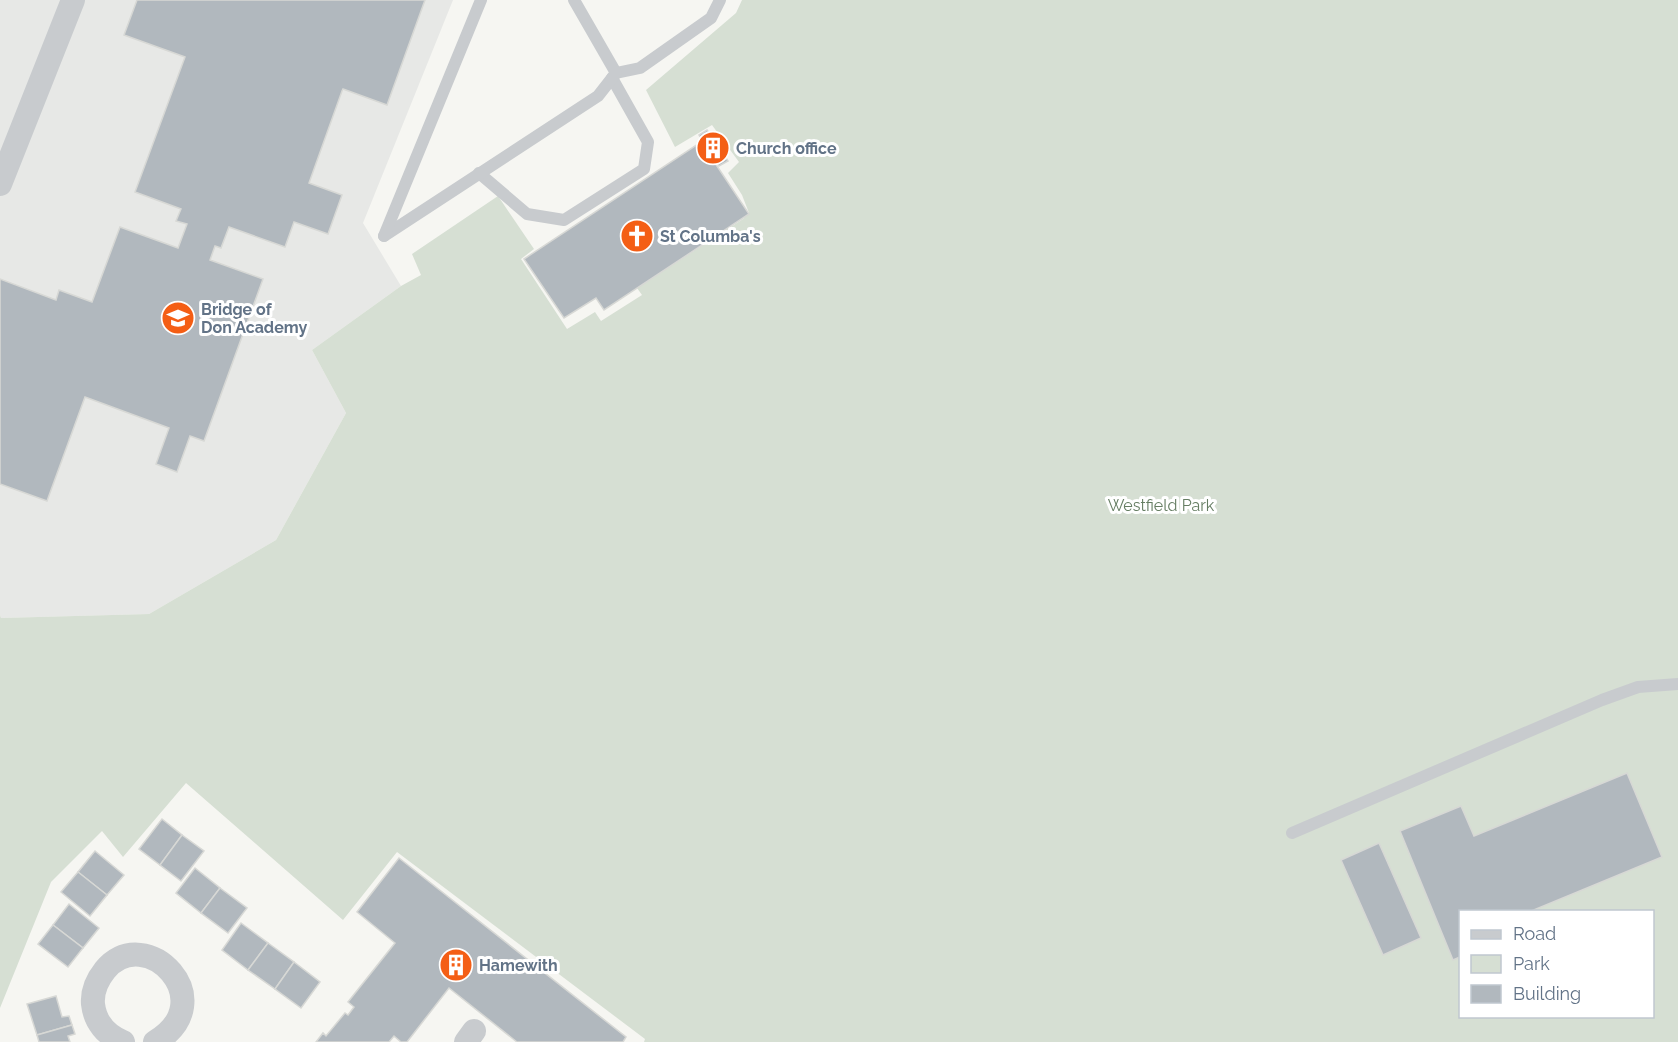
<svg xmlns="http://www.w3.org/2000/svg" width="1678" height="1042" viewBox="0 0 1678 1042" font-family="Raleway,sans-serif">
<rect width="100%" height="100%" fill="#f6f6f2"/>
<path fill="#e7e8e6" d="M 0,0 L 453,0 L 363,223 L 401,286 L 312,350 L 346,413 L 276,540 L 149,614 L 1,618 L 0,615 Z"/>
<path fill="#d6dfd3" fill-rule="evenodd" d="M 742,0 L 1678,0 L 1678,1042 L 644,1042 L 645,1039 L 397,852 L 343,920 L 186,783 L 123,857 L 102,831 L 51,882 L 0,1008 L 0,615 L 1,618 L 149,614 L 276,540 L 346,413 L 312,350 L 401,286 L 421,275 L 412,254 L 498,196 L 534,249 L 521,259 L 567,329 L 595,312 L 601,321 L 642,295 L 637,288 L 743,219 L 749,213 L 742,195 L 728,173 L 739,162 L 712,125 L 675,147 L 646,90 L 736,13 ZM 1460,912 L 1652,912 L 1652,1016 L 1460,1016 Z"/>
<g fill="#b1b8be" stroke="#d7d8d5" stroke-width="1.5">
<path d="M 137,0 L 425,0 L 387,105 L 343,89 L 342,91 L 309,183 L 342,195 L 328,234 L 294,222 L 285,247 L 229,227 L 221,248 L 215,246 L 210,260 L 263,279 L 204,441 L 190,436 L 177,472 L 156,464 L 169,428 L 85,397 L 47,501 L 0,484 L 0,279 L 56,300 L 59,290 L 92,302 L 120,227 L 178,248 L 187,224 L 176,221 L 181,209 L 135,192 L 185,57 L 124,35 Z"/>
<path d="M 707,130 L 728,161 L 719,166 L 699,135 Z"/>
<path d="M 701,142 L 749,214 L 604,310 L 596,298 L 564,318 L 524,259 Z"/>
<path d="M 1627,773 L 1662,857 L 1529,912 L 1460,912 L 1460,957 L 1453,960 L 1400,831 L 1461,806 L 1474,836 Z"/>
<path d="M 162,819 L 182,835 L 160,865 L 139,849 Z"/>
<path d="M 182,835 L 204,851 L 181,881 L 160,865 Z"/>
<path d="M 1379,843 L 1421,938 L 1383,955 L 1341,860 Z"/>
<path d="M 95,851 L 124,875 L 107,895 L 78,872 Z"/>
<path d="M 399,858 L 626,1037 L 623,1042 L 517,1042 L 449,988 L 407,1042 L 401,1042 L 394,1036 L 389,1042 L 316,1042 L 323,1033 L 326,1036 L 345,1013 L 348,1015 L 354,1007 L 348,1002 L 395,943 L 357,912 Z"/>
<path d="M 195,868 L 220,888 L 201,913 L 176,893 Z"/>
<path d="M 78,872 L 107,895 L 90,916 L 61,892 Z"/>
<path d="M 220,888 L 247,908 L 228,933 L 201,913 Z"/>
<path d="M 69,904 L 99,928 L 83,948 L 53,925 Z"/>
<path d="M 241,923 L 268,943 L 248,970 L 222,950 Z"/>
<path d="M 53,925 L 83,948 L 68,967 L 38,944 Z"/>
<path d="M 268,943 L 294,962 L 275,989 L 248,970 Z"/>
<path d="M 294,962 L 320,982 L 301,1008 L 275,989 Z"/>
<path d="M 56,996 L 62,1017 L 69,1016 L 72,1025 L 37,1035 L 27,1004 Z"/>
<path d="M 72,1025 L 75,1034 L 68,1036 L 70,1042 L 39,1042 L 37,1035 Z"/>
</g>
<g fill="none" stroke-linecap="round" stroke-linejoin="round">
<g stroke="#c8cbce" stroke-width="12">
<path d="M 616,73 L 640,68 L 711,18 L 720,0"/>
<path d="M 479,173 L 527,214 L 564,220 L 644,169 L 648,142 L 612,78"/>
<path d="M 384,236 L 598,96 L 616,73 L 574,0"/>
<path d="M 384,236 L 481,0"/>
<path d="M 1292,833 L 1602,700 L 1638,687 L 1678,684"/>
</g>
<g stroke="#c8cbce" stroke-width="24">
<path d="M 0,184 L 73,0"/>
<path d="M 123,1042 C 106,1035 95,1022 93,1004 C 92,992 97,980 105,970 C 146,921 224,1001 155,1042"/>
<path d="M 466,1042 L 474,1031"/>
</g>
</g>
<defs>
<g id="building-disc" transform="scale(1.725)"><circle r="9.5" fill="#f45e15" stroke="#fff"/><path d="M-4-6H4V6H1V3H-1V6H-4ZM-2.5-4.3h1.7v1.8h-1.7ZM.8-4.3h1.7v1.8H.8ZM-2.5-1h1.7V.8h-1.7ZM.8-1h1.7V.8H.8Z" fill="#fff"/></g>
<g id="church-disc" transform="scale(1.725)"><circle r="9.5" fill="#f45e15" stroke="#fff"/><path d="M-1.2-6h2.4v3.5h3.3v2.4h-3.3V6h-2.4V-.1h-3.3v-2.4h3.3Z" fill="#fff"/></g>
<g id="school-disc" transform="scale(1.725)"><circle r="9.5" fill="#f45e15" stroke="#fff"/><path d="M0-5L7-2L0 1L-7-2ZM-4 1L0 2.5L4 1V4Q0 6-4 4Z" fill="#fff"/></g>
</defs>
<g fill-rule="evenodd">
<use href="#building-disc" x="713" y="148"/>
<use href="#church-disc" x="637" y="236"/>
<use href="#school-disc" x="178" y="318"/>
<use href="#building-disc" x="456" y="965"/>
</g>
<g text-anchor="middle" stroke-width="6" stroke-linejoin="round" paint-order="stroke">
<g font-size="16" font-weight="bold" fill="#627387" stroke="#fff" text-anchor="start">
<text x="736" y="154">Church office</text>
<text x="660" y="242">St Columba's</text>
<text x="201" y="315">Bridge of<tspan x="201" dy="18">Don Academy</tspan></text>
<text x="479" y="971">Hamewith</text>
</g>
<g font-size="16" fill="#657d62" stroke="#fff">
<text x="1161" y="511">Westfield Park</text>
</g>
</g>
<rect x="1459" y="910" width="195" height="108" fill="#ffffff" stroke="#c0c7cf" stroke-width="1.5"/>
<rect x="1471" y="930" width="30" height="9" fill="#c8cbce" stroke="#c0c7cf" stroke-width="1.5"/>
<text x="1513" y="940" font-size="18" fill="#627387">Road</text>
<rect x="1471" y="955" width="30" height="18" fill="#d6dfd3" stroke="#c0c7cf" stroke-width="1.5"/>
<text x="1513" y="970" font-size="18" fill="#627387">Park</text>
<rect x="1471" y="985" width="30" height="18" fill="#b1b8be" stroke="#c0c7cf" stroke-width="1.5"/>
<text x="1513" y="1000" font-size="18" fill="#627387">Building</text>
</svg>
